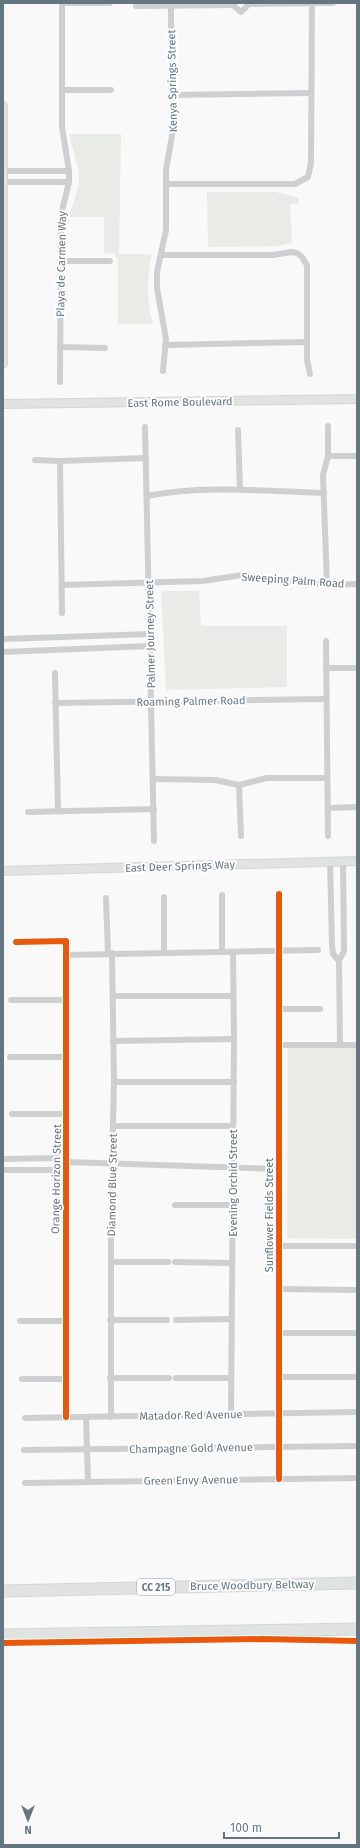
<svg xmlns="http://www.w3.org/2000/svg" width="360" height="1848" viewBox="0 0 360 1848" font-family="'Fira Sans',sans-serif">
<rect width="100%" height="100%" fill="#f9f9f9"/>
<g fill="#e8ebe6">
<path d="M 69,134 L 121,134 L 119,254 L 152,254 C 147,279 146,299 153,324 L 118,324 L 118,260 L 113,253 L 104,254 L 104,217 L 69,217 L 79,185 L 79,172 Z"/>
<path d="M 207,192 L 276,192 L 299,198 L 299,204 L 290,204 L 292,243 L 276,246 L 208,247 Z"/>
<path d="M 161,591 L 199,591 L 201,626 L 287,626 L 287,687 L 166,690 Z"/>
<path d="M 288,1048 L 357,1048 L 357,1239 L 287,1238 Z"/>
</g>
<g fill="none" stroke-linecap="round" stroke-linejoin="round">
<g stroke="#d5d6d7" stroke-width="10">
<g id="secondary">
<path d="M 3,106 L 3,364"/>
<path d="M 3,404 L 357,399"/>
<path d="M 3,871 L 357,861"/>
</g>
</g>
<g stroke="#d5d6d6" stroke-width="13">
<g id="highway">
<path d="M 3,1591 L 357,1583"/>
<path d="M 3,1635 L 357,1629"/>
</g>
</g>
<g stroke="#cecfd0" stroke-width="6">
<path d="M 62,3 L 110,3"/>
<path d="M 233,3 L 234,6 L 241,12 L 249,4 L 247,3"/>
<path d="M 249,4 L 333,3"/>
<path d="M 136,6 L 233,5"/>
<path d="M 62,90 L 111,90"/>
<path d="M 174,95 L 311,93"/>
<path d="M 3,171 L 69,171"/>
<path d="M 3,182 L 69,182"/>
<path d="M 166,184 L 295,184 L 308,177 L 311,163 L 312,4"/>
<path d="M 161,255 L 273,255 L 291,252 L 297,253 L 302,257 L 307,265 L 307,360 L 310,374"/>
<path d="M 60,261 L 110,261"/>
<path d="M 165,345 L 307,342"/>
<path d="M 60,347 L 105,348"/>
<path d="M 163,371 L 166,339 L 157,288 L 157,272 L 166,230 L 166,170 L 174,124 L 174,84 L 171,57 L 171,5"/>
<path d="M 60,382 L 61,215 L 69,182 L 69,171 L 62,127 L 62,3"/>
<path d="M 145,427 L 154,841"/>
<path d="M 238,430 L 240,490"/>
<path d="M 328,456 L 357,456"/>
<path d="M 35,460 L 60,461 L 146,458"/>
<path d="M 60,461 L 62,613"/>
<path d="M 147,496 C 205,485 265,491 324,493"/>
<path d="M 62,585 L 203,581 L 242,575 L 327,585 L 357,584"/>
<path d="M 327,585 L 323,475 L 328,456 L 328,426"/>
<path d="M 3,639 L 150,634"/>
<path d="M 326,641 L 328,836"/>
<path d="M 3,652 L 150,646"/>
<path d="M 326,668 L 357,668"/>
<path d="M 55,673 L 58,811"/>
<path d="M 55,703 L 326,699"/>
<path d="M 153,779 L 215,780 L 239,785 L 267,778 L 327,778"/>
<path d="M 239,785 L 241,836"/>
<path d="M 328,808 L 357,807"/>
<path d="M 28,812 L 154,809"/>
<path d="M 330,861 L 332,945 L 333,954 L 339,961"/>
<path d="M 222,895 L 222,952"/>
<path d="M 164,897 L 164,953"/>
<path d="M 106,898 L 108,954"/>
<path d="M 16,942 L 66,941 L 66,1417"/>
<path d="M 66,955 L 318,950"/>
<path d="M 113,996 L 233,996"/>
<path d="M 11,1000 L 67,1000"/>
<path d="M 279,1009 L 320,1009"/>
<path d="M 113,1041 L 234,1039"/>
<path d="M 279,1045 L 357,1045"/>
<path d="M 340,1045 L 339,961 L 344,951 L 344,945 L 343,861"/>
<path d="M 10,1057 L 67,1057"/>
<path d="M 114,1082 L 234,1082"/>
<path d="M 12,1114 L 67,1114"/>
<path d="M 113,1126 L 233,1126"/>
<path d="M 3,1159 L 58,1158 L 67,1162 L 278,1169"/>
<path d="M 3,1170 L 59,1170 L 67,1162"/>
<path d="M 175,1205 L 233,1205"/>
<path d="M 279,1246 L 357,1246"/>
<path d="M 111,1262 L 168,1262"/>
<path d="M 175,1262 L 232,1263"/>
<path d="M 279,1289 L 357,1290"/>
<path d="M 110,1320 L 167,1320"/>
<path d="M 176,1320 L 232,1319"/>
<path d="M 20,1321 L 66,1321"/>
<path d="M 279,1333 L 357,1333"/>
<path d="M 278,1377 L 357,1377"/>
<path d="M 110,1378 L 169,1378"/>
<path d="M 176,1378 L 231,1378"/>
<path d="M 22,1379 L 66,1379"/>
<path d="M 231,1415 L 234,1039 L 233,952"/>
<path d="M 86,1417 L 88,1482"/>
<path d="M 111,1417 L 111,1205 L 114,1082 L 112,953"/>
<path d="M 25,1418 L 357,1412"/>
<path d="M 24,1450 L 357,1446"/>
<path d="M 279,1479 L 279,894"/>
<path d="M 25,1483 L 357,1478"/>
</g>
<use href="#secondary" stroke="#e1e2e2" stroke-width="8"/>
<use href="#highway" stroke="#e1e2e2" stroke-width="11"/>
<g stroke="#fff" stroke-width="8">
<g id="cycleway">
<path d="M 16,942 L 66,941 L 66,1417"/>
<path d="M 279,1479 L 279,894"/>
<path d="M 3,1643 L 263,1639 L 357,1641"/>
</g>
</g>
<use href="#cycleway" stroke="#e8590c" stroke-width="6"/>
</g>
<g text-anchor="middle" stroke-width="4" stroke-linejoin="round" paint-order="stroke">
<rect fill="#fff" stroke="#939fa8" stroke-width="1" x="137" y="1579" width="38" height="16" rx="3"/>
<g font-size="10" font-weight="bold" fill="#657683">
<text x="156" y="1591">CC 215</text>
</g>
<g font-size="11" fill="#657683" stroke="#fff">
<text transform="translate(172 81) rotate(-91)" y="4">Kenya Springs Street</text>
<text transform="translate(61 264) rotate(-89)" y="4">Playa de Carmen Way</text>
<text transform="translate(180 402) rotate(-1)" y="4">East Rome Boulevard</text>
<text transform="translate(293 580) rotate(4)" y="4">Sweeping Palm Road</text>
<text transform="translate(150 634) rotate(-91)" y="4">Palmer Journey Street</text>
<text transform="translate(191 701) rotate(-1)" y="4">Roaming Palmer Road</text>
<text transform="translate(180 866) rotate(-2)" y="4">East Deer Springs Way</text>
<text transform="translate(56 1179) rotate(-89)" y="4">Orange Horizon Street</text>
<text transform="translate(233 1183) rotate(-90)" y="4">Evening Orchid Street</text>
<text transform="translate(112 1185) rotate(-89)" y="4">Diamond Blue Street</text>
<text transform="translate(269 1215) rotate(-90)" y="4">Sunflower Fields Street</text>
<text transform="translate(191 1415) rotate(-1)" y="4">Matador Red Avenue</text>
<text transform="translate(191 1448) rotate(-1)" y="4">Champagne Gold Avenue</text>
<text transform="translate(191 1480) rotate(-1)" y="4">Green Envy Avenue</text>
<text transform="translate(252 1585) rotate(-1)" y="4">Bruce Woodbury Beltway</text>
</g>
</g>
<rect width="360" height="1848" fill="none" stroke="#657683" stroke-width="8"/>
<g transform="translate(28 1820) rotate(180)" stroke="#ffffff" stroke-width="3" paint-order="stroke">
<path d="M0-3L7 15L0 10L-7 15Z" fill="#657683"/>
<text y="-6" font-size="11" font-weight="bold" text-anchor="middle" fill="#657683">N</text>
</g>
<path d="M224 1832v6h115v-6" fill="none" stroke="#657683" stroke-width="2"/>
<text x="230" y="1832" font-size="12" fill="#657683" stroke="#ffffff" stroke-width="3" paint-order="stroke">100 m</text>
</svg>
